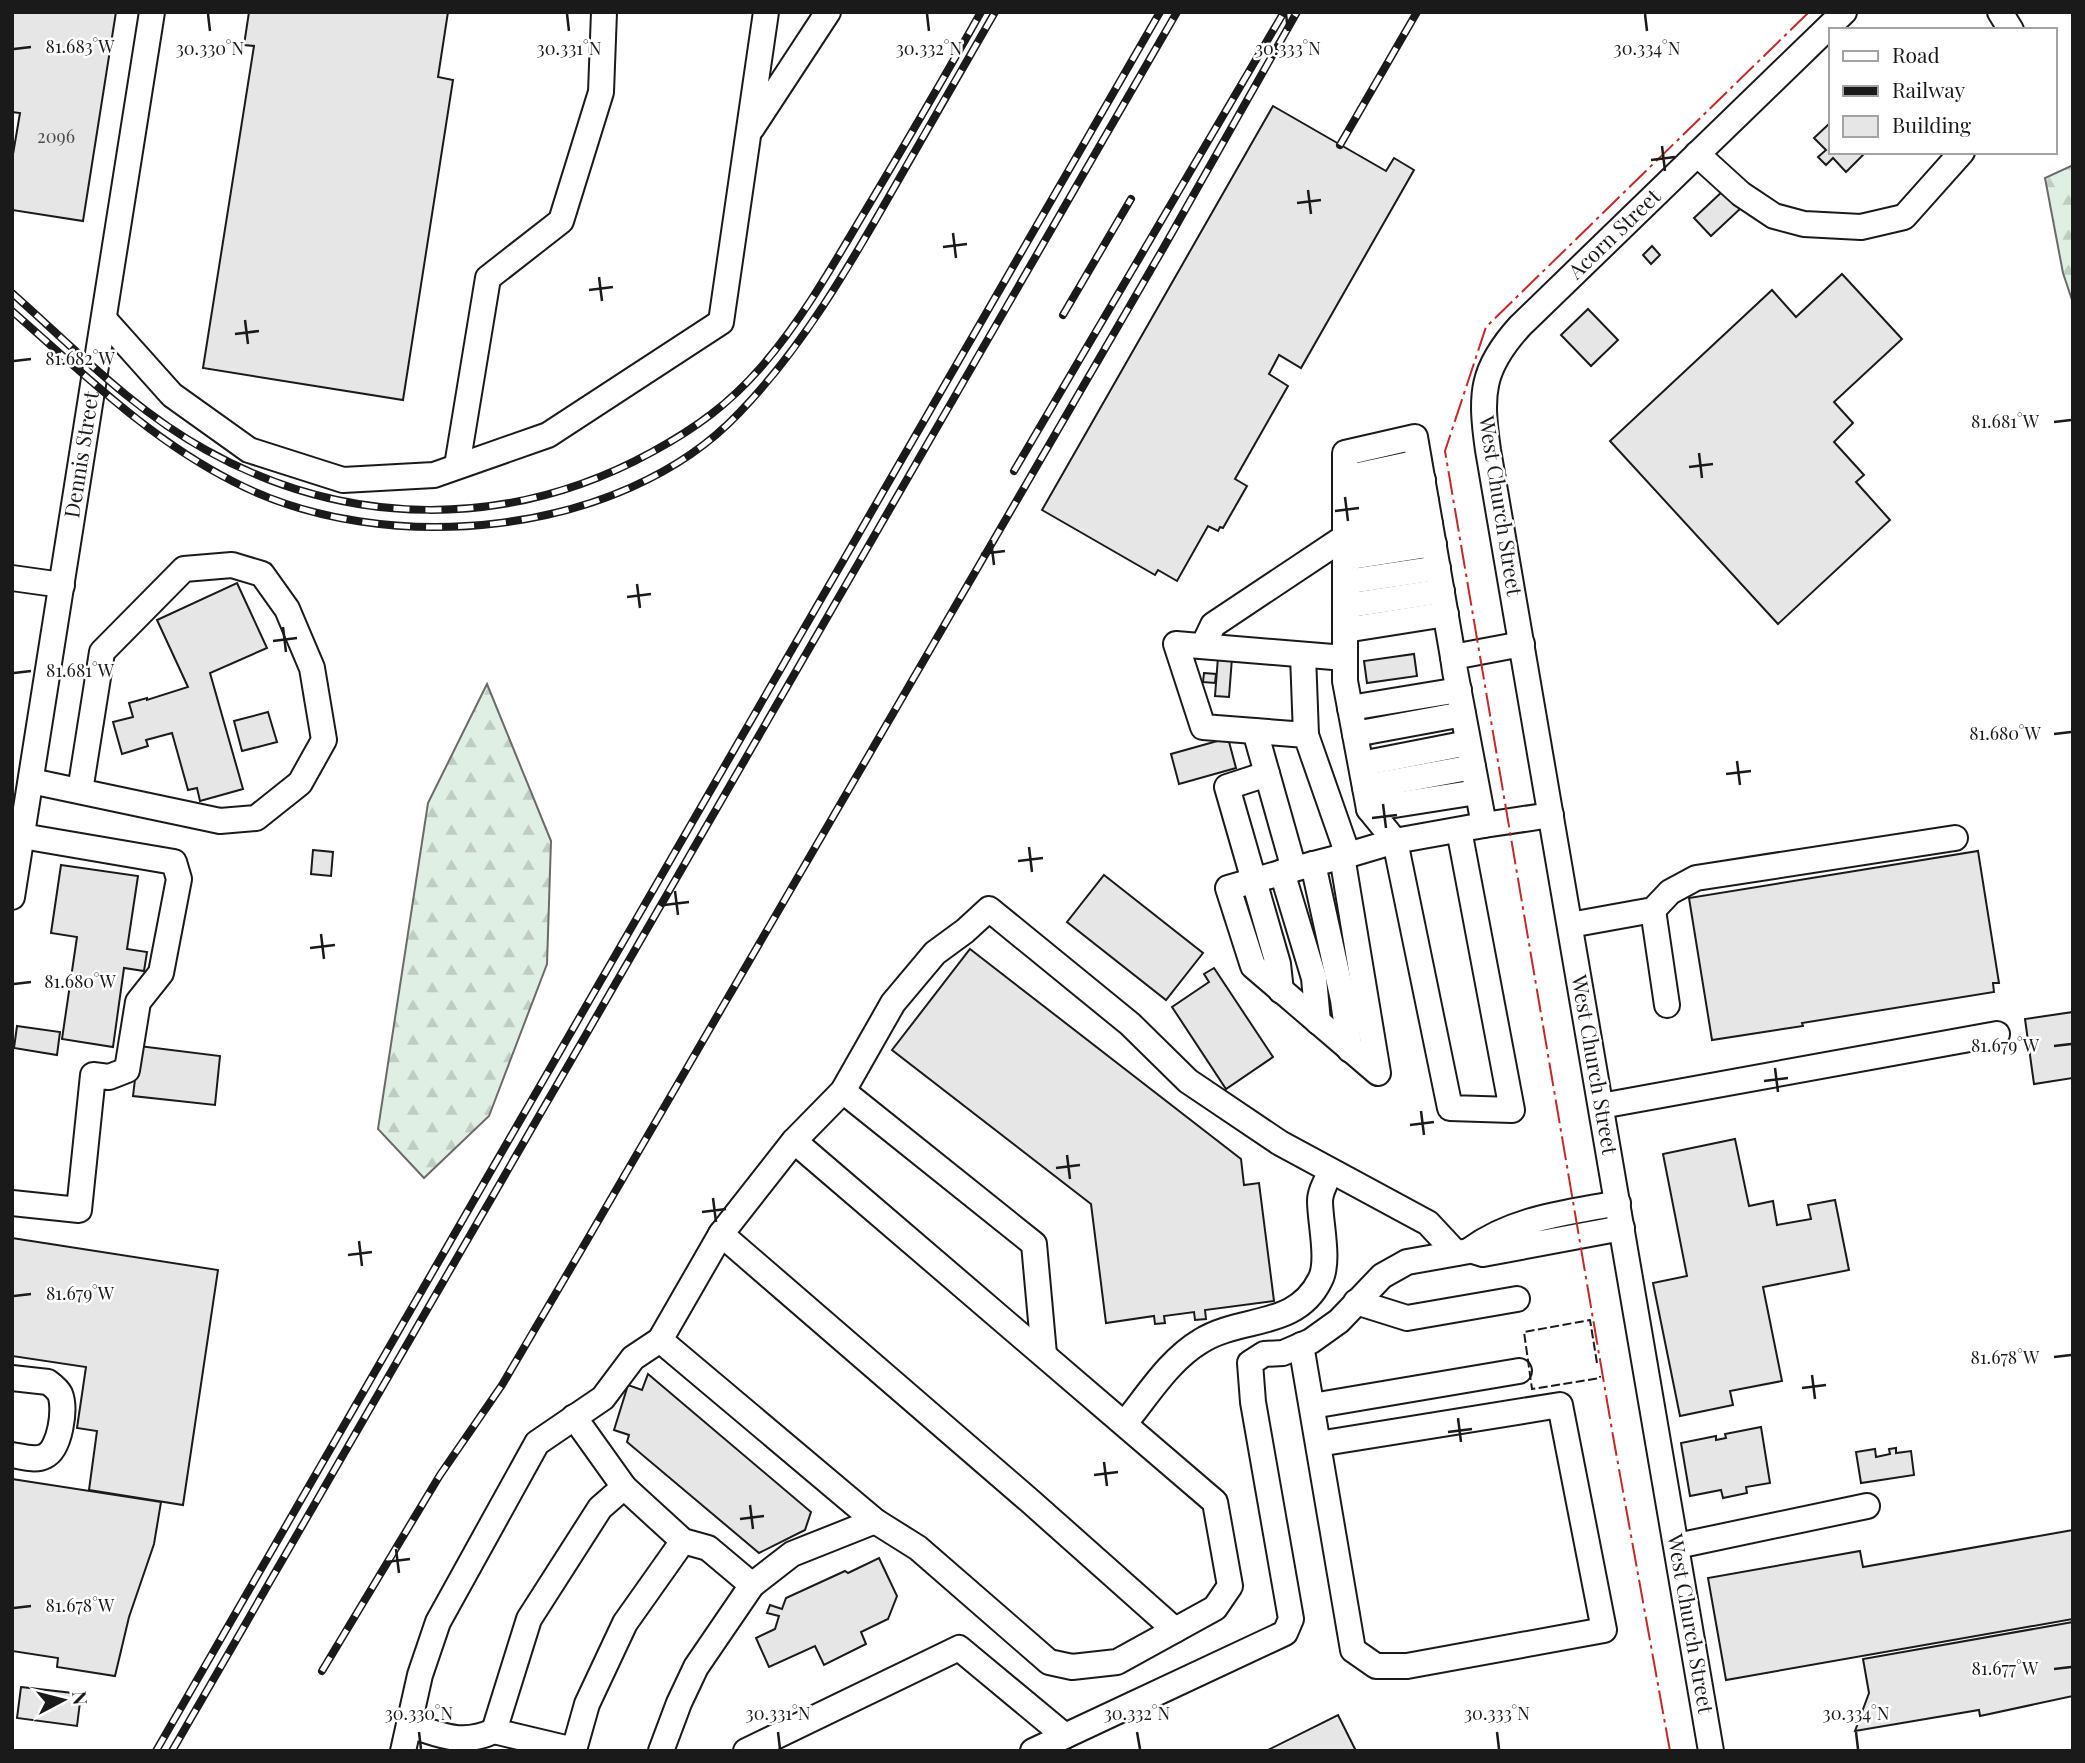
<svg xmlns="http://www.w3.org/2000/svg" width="2085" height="1763" viewBox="0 0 2085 1763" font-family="'Playfair Display',serif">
<defs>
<pattern id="forest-firs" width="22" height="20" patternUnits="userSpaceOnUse" patternTransform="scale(1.75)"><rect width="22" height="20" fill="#e0efe3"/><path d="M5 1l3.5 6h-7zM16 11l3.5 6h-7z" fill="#c0ccc2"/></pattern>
</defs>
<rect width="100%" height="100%" fill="#fff"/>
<g fill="url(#forest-firs)" stroke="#6a6a6a" stroke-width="2">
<path d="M 2073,165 L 2073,303 L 2063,273 L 2045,178 Z"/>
<path d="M 487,684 L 551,841 L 547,964 L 489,1116 L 424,1178 L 378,1129 L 428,803 Z"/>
</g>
<g fill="#e6e6e6" stroke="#1a1a1a" stroke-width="2">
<path d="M 12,12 L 116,12 L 83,221 L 12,210 L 12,160 L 20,113 L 12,112 Z"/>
<path d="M 249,12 L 448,12 L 438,77 L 453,80 L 403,400 L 203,368 L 254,46 L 244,45 Z"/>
<path d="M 1273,106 L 1386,171 L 1394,158 L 1414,170 L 1301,368 L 1279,355 L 1269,374 L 1288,386 L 1235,479 L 1247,486 L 1223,528 L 1220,527 L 1218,531 L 1208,526 L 1177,581 L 1158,570 L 1155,575 L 1042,510 Z"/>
<path d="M 1831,122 L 1831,152 L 1866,152 L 1846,172 L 1833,158 L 1826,165 L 1818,157 L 1826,150 L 1814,138 Z"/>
<path d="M 1724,190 L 1741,208 L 1711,236 L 1694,218 Z"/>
<path d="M 1652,246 L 1660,255 L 1651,264 L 1643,255 Z"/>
<path d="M 1842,274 L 1902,339 L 1834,402 L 1853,423 L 1834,442 L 1864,475 L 1856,482 L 1890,520 L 1778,624 L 1610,441 L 1772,290 L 1796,317 Z"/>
<path d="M 1588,309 L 1618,340 L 1591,366 L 1561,335 Z"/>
<path d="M 237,583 L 267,648 L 210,673 L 243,789 L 200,801 L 197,788 L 188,790 L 172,733 L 146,740 L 148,746 L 122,754 L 113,722 L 133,717 L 129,703 L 147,698 L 147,700 L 188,687 L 157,620 Z"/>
<path d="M 1414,654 L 1417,676 L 1367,683 L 1364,661 Z"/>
<path d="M 1218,657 L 1232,658 L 1229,697 L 1215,696 Z"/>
<path d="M 1204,673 L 1216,674 L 1215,683 L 1203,682 Z"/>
<path d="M 268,712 L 277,742 L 242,751 L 234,721 Z"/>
<path d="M 1228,738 L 1236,768 L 1179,784 L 1171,754 Z"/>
<path d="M 313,850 L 333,852 L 331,876 L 311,874 Z"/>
<path d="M 1978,851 L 1999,983 L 1993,983 L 1994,992 L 1802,1023 L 1803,1026 L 1712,1040 L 1689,898 Z"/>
<path d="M 61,865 L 138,876 L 127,949 L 147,952 L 144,971 L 124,968 L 113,1047 L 62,1039 L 77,937 L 51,933 Z"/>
<path d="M 1104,875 L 1203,953 L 1166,1000 L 1067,922 Z"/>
<path d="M 970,949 L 1241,1159 L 1244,1185 L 1259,1183 L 1274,1301 L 1205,1310 L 1206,1319 L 1195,1320 L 1194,1312 L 1164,1316 L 1165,1323 L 1155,1324 L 1154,1316 L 1106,1323 L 1091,1204 L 892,1050 Z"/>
<path d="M 1214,968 L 1273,1057 L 1226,1089 L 1172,1007 L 1209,982 L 1204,974 Z"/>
<path d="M 2073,1012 L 2073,1078 L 2034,1084 L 2025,1019 Z"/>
<path d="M 17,1026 L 60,1032 L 57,1055 L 14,1048 Z"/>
<path d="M 139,1046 L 220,1056 L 215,1105 L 133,1096 Z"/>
<path d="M 1735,1139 L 1749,1206 L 1773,1201 L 1777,1225 L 1811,1219 L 1808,1205 L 1835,1200 L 1849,1270 L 1763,1287 L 1782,1381 L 1730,1391 L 1733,1405 L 1680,1416 L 1653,1283 L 1687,1276 L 1663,1154 Z"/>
<path d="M 12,1238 L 218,1270 L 183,1505 L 89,1490 L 97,1431 L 77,1428 L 86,1367 L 12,1356 Z"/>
<path d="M 648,1374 L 811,1512 L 805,1530 L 759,1553 L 627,1442 L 629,1435 L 614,1430 L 628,1385 L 642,1390 Z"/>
<path d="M 1761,1427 L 1770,1483 L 1746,1487 L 1747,1493 L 1723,1498 L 1721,1490 L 1690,1496 L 1681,1443 L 1716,1436 L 1716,1440 L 1726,1438 L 1725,1434 Z"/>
<path d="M 1896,1448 L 1896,1453 L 1911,1451 L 1914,1475 L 1861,1483 L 1856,1452 L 1875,1449 L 1876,1457 L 1890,1454 L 1889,1449 Z"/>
<path d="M 12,1479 L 161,1502 L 154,1544 L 129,1617 L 115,1676 L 57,1667 L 58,1658 L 12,1651 Z"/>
<path d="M 2073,1530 L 2073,1619 L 1726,1680 L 1708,1578 L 1860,1551 L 1863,1567 Z"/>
<path d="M 879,1558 L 897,1596 L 888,1619 L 861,1632 L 866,1644 L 824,1665 L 815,1646 L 769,1667 L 756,1638 L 775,1629 L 779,1616 L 767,1613 L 770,1605 L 782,1609 L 786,1598 L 845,1571 L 848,1573 Z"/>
<path d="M 2073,1622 L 2073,1696 L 1980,1716 L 1979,1710 L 1855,1731 L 1869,1693 L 1863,1659 Z"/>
<path d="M 21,1687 L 81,1694 L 77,1726 L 17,1718 Z"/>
<path d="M 1338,1715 L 1356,1751 L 1266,1751 Z"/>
</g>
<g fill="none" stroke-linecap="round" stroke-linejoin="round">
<g stroke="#1a1a1a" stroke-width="28">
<g id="minor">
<path d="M 2000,12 L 2011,30"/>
<path d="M 752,128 L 828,12"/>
<path d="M 1697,154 L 1741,194 L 1774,216 L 1804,224 L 1861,227 L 1904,217 L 1962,152"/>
<path d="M 104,319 L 172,395 L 249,450 L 343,480 L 434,475 L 548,435 L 721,322 L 766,12"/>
<path d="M 457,466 L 488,278 L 561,221 L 601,92 L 604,12"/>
<path d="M 1345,478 L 1419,462"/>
<path d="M 1345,495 L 1423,480"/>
<path d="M 1345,515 L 1426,501"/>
<path d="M 1345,558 L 1434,544"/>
<path d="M 12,578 L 62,585"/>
<path d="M 1345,582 L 1438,568"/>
<path d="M 1345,606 L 1442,591"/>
<path d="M 1345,630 L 1446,614"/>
<path d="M 1522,644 L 1453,657 L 1455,671 L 1484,825 L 1551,815"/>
<path d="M 1203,646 L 1213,625 L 1345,537 L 1430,524"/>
<path d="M 1303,655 L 1306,735"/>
<path d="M 1453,657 L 1415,437 L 1345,453 L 1345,681 L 1369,809 L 1395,841 L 1484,825"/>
<path d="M 1345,658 L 1176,644 L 1203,727 L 1306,735 L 1348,855 L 1395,841 L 1450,1108 L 1512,1110 L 1459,830"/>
<path d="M 1350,708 L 1459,690"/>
<path d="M 1255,731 L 1294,869 L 1348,855"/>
<path d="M 1355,734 L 1463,714"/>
<path d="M 1361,764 L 1468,743"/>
<path d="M 1267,774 L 1227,787 L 1278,964 L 1281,991"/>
<path d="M 31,781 L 220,821 L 256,818 L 300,783 L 324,740 L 312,668 L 287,609 L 262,574 L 232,565 L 184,569 L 102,652 L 80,791"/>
<path d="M 1365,787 L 1473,767"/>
<path d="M 1369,809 L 1477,792"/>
<path d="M 1313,864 L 1343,1000 L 1350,1050"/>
<path d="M 1294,869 L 1228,888 L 1253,966 L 1378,1073 L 1342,856"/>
<path d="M 1282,872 L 1314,978 L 1318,1022"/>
<path id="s1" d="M 12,897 L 152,12"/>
<path d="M 1653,910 L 1667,1005"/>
<path d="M 1570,925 L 1653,910 L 1670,892 L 1696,878 L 1955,838"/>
<path d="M 843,1091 L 1034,1244 L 1044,1354"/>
<path d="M 1601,1106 L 1997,1034"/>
<path d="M 12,1203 L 79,1210 L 93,1075 L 109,1077 L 127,1070 L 138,1002 L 161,973 L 179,879 L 174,862 L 22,836"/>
<path d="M 1618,1203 C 1567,1213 1513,1218 1470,1250 L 1483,1254 L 1622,1228"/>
<path d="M 721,1234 L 1030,1501 L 1175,1630"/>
<path d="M 1356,1302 L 1407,1318 L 1517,1299"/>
<path d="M 660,1340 L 875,1521 L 918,1548 L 1049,1662 L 1072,1667 L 1117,1662 L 1215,1608 L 1230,1586 L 1215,1502 L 794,1141"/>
<path d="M 1301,1345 L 1353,1650 L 1376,1666 L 1407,1666 L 1604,1630 L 1560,1405 L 1318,1444"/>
<path d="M 12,1378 L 48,1382 C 52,1385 58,1390 60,1394 C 66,1409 60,1449 45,1456 C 36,1461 23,1457 12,1455"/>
<path d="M 1312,1406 L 1519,1371"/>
<path d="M 574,1417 L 624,1487 L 683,1541 L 708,1548 L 752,1585"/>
<path d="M 1125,1423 C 1148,1395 1169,1360 1201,1341 C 1241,1316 1296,1329 1320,1280 C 1330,1262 1320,1222 1320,1201 C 1320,1191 1327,1180 1331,1171"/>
<path d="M 624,1487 L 600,1508 L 529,1619 L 494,1731 L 574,1750 L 587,1704 L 625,1623 L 683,1541"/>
<path d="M 1677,1546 L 1867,1506"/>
<path d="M 409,1725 C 442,1735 461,1746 494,1731"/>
<path d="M 403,1751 L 420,1675 L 438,1622 L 537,1443 L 603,1398 L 633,1358 L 660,1340 L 721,1234 L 794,1141 L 843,1091 L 893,1003 L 935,953 L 965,931 L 989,909 L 1130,1024 L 1188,1081 L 1280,1143 L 1428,1223 L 1456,1253"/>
<path d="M 661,1751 L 679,1703 L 696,1667 L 752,1585 L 792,1554 L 875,1521"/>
<path d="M 746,1751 L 959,1648 L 1065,1736 L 1285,1633 L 1291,1619 L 1253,1402 L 1250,1363 L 1264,1354 L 1283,1353 L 1311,1341 L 1339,1321 L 1382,1276 L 1407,1262 L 1469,1251"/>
<path d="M 1033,1751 L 1065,1736"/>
<path id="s2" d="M 1711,1751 L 1488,450 C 1480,394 1481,369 1520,326 L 1844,12"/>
</g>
</g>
<use href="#minor" stroke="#fff" stroke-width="24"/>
<g stroke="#1a1a1a" stroke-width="8">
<g id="rail">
<path d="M 1340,145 L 1417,12"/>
<path d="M 12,293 C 74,348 133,410 206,450 C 347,529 510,530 652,452 C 696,428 729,404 762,366 C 800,322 829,272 858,223 C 900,153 941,83 981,12"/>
<path d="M 12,311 C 83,373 149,439 234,482 C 382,559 621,538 739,413 C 801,349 847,270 891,193 C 925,133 960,73 995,12"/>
<path d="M 1063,315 L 1131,199"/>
<path d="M 1014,471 L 1284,12"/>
<path d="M 322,1671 L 440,1475 L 502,1385 L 583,1247 L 1164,247 L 1297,12"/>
<path d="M 156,1751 L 1160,12"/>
<path d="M 172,1751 L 1177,12"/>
</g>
</g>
<use href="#rail" stroke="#fff" stroke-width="5" stroke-dasharray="16" stroke-linecap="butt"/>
<path stroke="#1a1a1a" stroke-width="2" stroke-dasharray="9 3.5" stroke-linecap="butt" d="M 1597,1363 L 1590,1320 L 1524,1332 L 1532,1389 L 1600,1378 L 1600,1376"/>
<path stroke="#c62828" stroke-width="2" stroke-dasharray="24 5 3.5 5" stroke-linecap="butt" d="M 1670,1751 L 1613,1436 L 1445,451 L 1486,327 L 1809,12"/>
</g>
<path fill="none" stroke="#1a1a1a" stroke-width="2.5" d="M 208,14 L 210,31M 567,14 L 569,31M 927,14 L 929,31M 1286,14 L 1288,31M 1645,14 L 1647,31M 14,49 L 31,47M 1662,146 L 1665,171M 1651,160 L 1675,157M 1308,190 L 1311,214M 1297,203 L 1321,200M 953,233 L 956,258M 943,247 L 967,244M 599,277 L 602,301M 589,290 L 613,287M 245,320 L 248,344M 235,334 L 259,331M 14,361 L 31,359M 2054,422 L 2071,420M 1699,453 L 1702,478M 1689,467 L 1713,464M 1345,497 L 1348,521M 1335,511 L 1359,508M 991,540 L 994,565M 981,554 L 1005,551M 637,584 L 640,608M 627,597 L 651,594M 283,627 L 286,652M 273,641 L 297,638M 14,673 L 31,671M 2054,734 L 2071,732M 1737,761 L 1740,785M 1726,774 L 1751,771M 1383,804 L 1386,828M 1372,818 L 1397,815M 1029,847 L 1032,872M 1018,861 L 1043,858M 675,891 L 678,915M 664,905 L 689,902M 321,934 L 324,959M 310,948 L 335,945M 14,984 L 31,982M 2054,1046 L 2071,1044M 1775,1068 L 1778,1092M 1764,1081 L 1788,1078M 1421,1111 L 1424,1135M 1410,1125 L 1434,1122M 1067,1155 L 1070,1179M 1056,1168 L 1080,1165M 713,1198 L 716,1222M 702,1212 L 726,1209M 359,1241 L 362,1266M 348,1255 L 372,1252M 14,1296 L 31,1294M 2054,1357 L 2071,1355M 1812,1375 L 1815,1399M 1802,1388 L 1826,1385M 1458,1418 L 1461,1442M 1448,1432 L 1472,1429M 1104,1462 L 1107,1486M 1094,1475 L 1118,1472M 750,1505 L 753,1529M 740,1519 L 764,1516M 396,1549 L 399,1573M 386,1562 L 410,1559M 14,1608 L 31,1606M 2054,1669 L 2071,1667M 419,1732 L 421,1749M 778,1732 L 780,1749M 1137,1732 L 1140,1749M 1497,1732 L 1499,1749M 1856,1732 L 1858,1749"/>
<g text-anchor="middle" stroke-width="5" stroke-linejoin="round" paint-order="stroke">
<g font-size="18" fill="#4d4d4d">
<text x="56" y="143">2096</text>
</g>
<g font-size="21" fill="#1a1a1a" stroke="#fff">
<text dy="7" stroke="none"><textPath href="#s2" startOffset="1586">Acorn Street</textPath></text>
<text dy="7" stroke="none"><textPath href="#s1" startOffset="448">Dennis Street</textPath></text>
<text transform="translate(1500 506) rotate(81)" y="7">West Church Street</text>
<text transform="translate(1594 1065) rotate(80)" y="7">West Church Street</text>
<text transform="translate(1690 1624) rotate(80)" y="7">West Church Street</text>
</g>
</g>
<g font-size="18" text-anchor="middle" fill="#1a1a1a" stroke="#fff" stroke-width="5" stroke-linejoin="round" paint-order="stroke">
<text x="80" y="53">81.683°W</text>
<text x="210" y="55">30.330°N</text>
<text x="569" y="55">30.331°N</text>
<text x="929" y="55">30.332°N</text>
<text x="1288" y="55">30.333°N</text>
<text x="1647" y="55">30.334°N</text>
<text x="80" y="365">81.682°W</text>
<text x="2005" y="428">81.681°W</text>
<text x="80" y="677">81.681°W</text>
<text x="2005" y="740">81.680°W</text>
<text x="80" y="988">81.680°W</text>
<text x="2005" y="1052">81.679°W</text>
<text x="80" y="1300">81.679°W</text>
<text x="2005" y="1364">81.678°W</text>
<text x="80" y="1612">81.678°W</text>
<text x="2005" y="1675">81.677°W</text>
<text x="419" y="1720">30.330°N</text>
<text x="778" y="1720">30.331°N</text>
<text x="1137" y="1720">30.332°N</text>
<text x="1497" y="1720">30.333°N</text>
<text x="1856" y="1720">30.334°N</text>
</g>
<rect width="2085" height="1763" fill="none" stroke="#1a1a1a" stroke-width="28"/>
<rect x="1829" y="28" width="228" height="126" fill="#ffffff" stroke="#a3a3a3" stroke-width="2"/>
<rect x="1843" y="51" width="35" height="10" fill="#ffffff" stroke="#a3a3a3" stroke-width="2"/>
<text x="1892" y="63" font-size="21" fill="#1a1a1a">Road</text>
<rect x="1843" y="86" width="35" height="10" fill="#1a1a1a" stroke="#a3a3a3" stroke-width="2"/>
<text x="1892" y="98" font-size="21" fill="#1a1a1a">Railway</text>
<rect x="1843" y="116" width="35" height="21" fill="#e6e6e6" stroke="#a3a3a3" stroke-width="2"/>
<text x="1892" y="133" font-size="21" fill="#1a1a1a">Building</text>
<g transform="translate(63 1700) rotate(83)" stroke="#ffffff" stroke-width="5" paint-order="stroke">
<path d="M0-5L12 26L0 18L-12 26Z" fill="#1a1a1a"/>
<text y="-10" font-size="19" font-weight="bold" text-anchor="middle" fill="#1a1a1a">N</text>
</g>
</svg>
